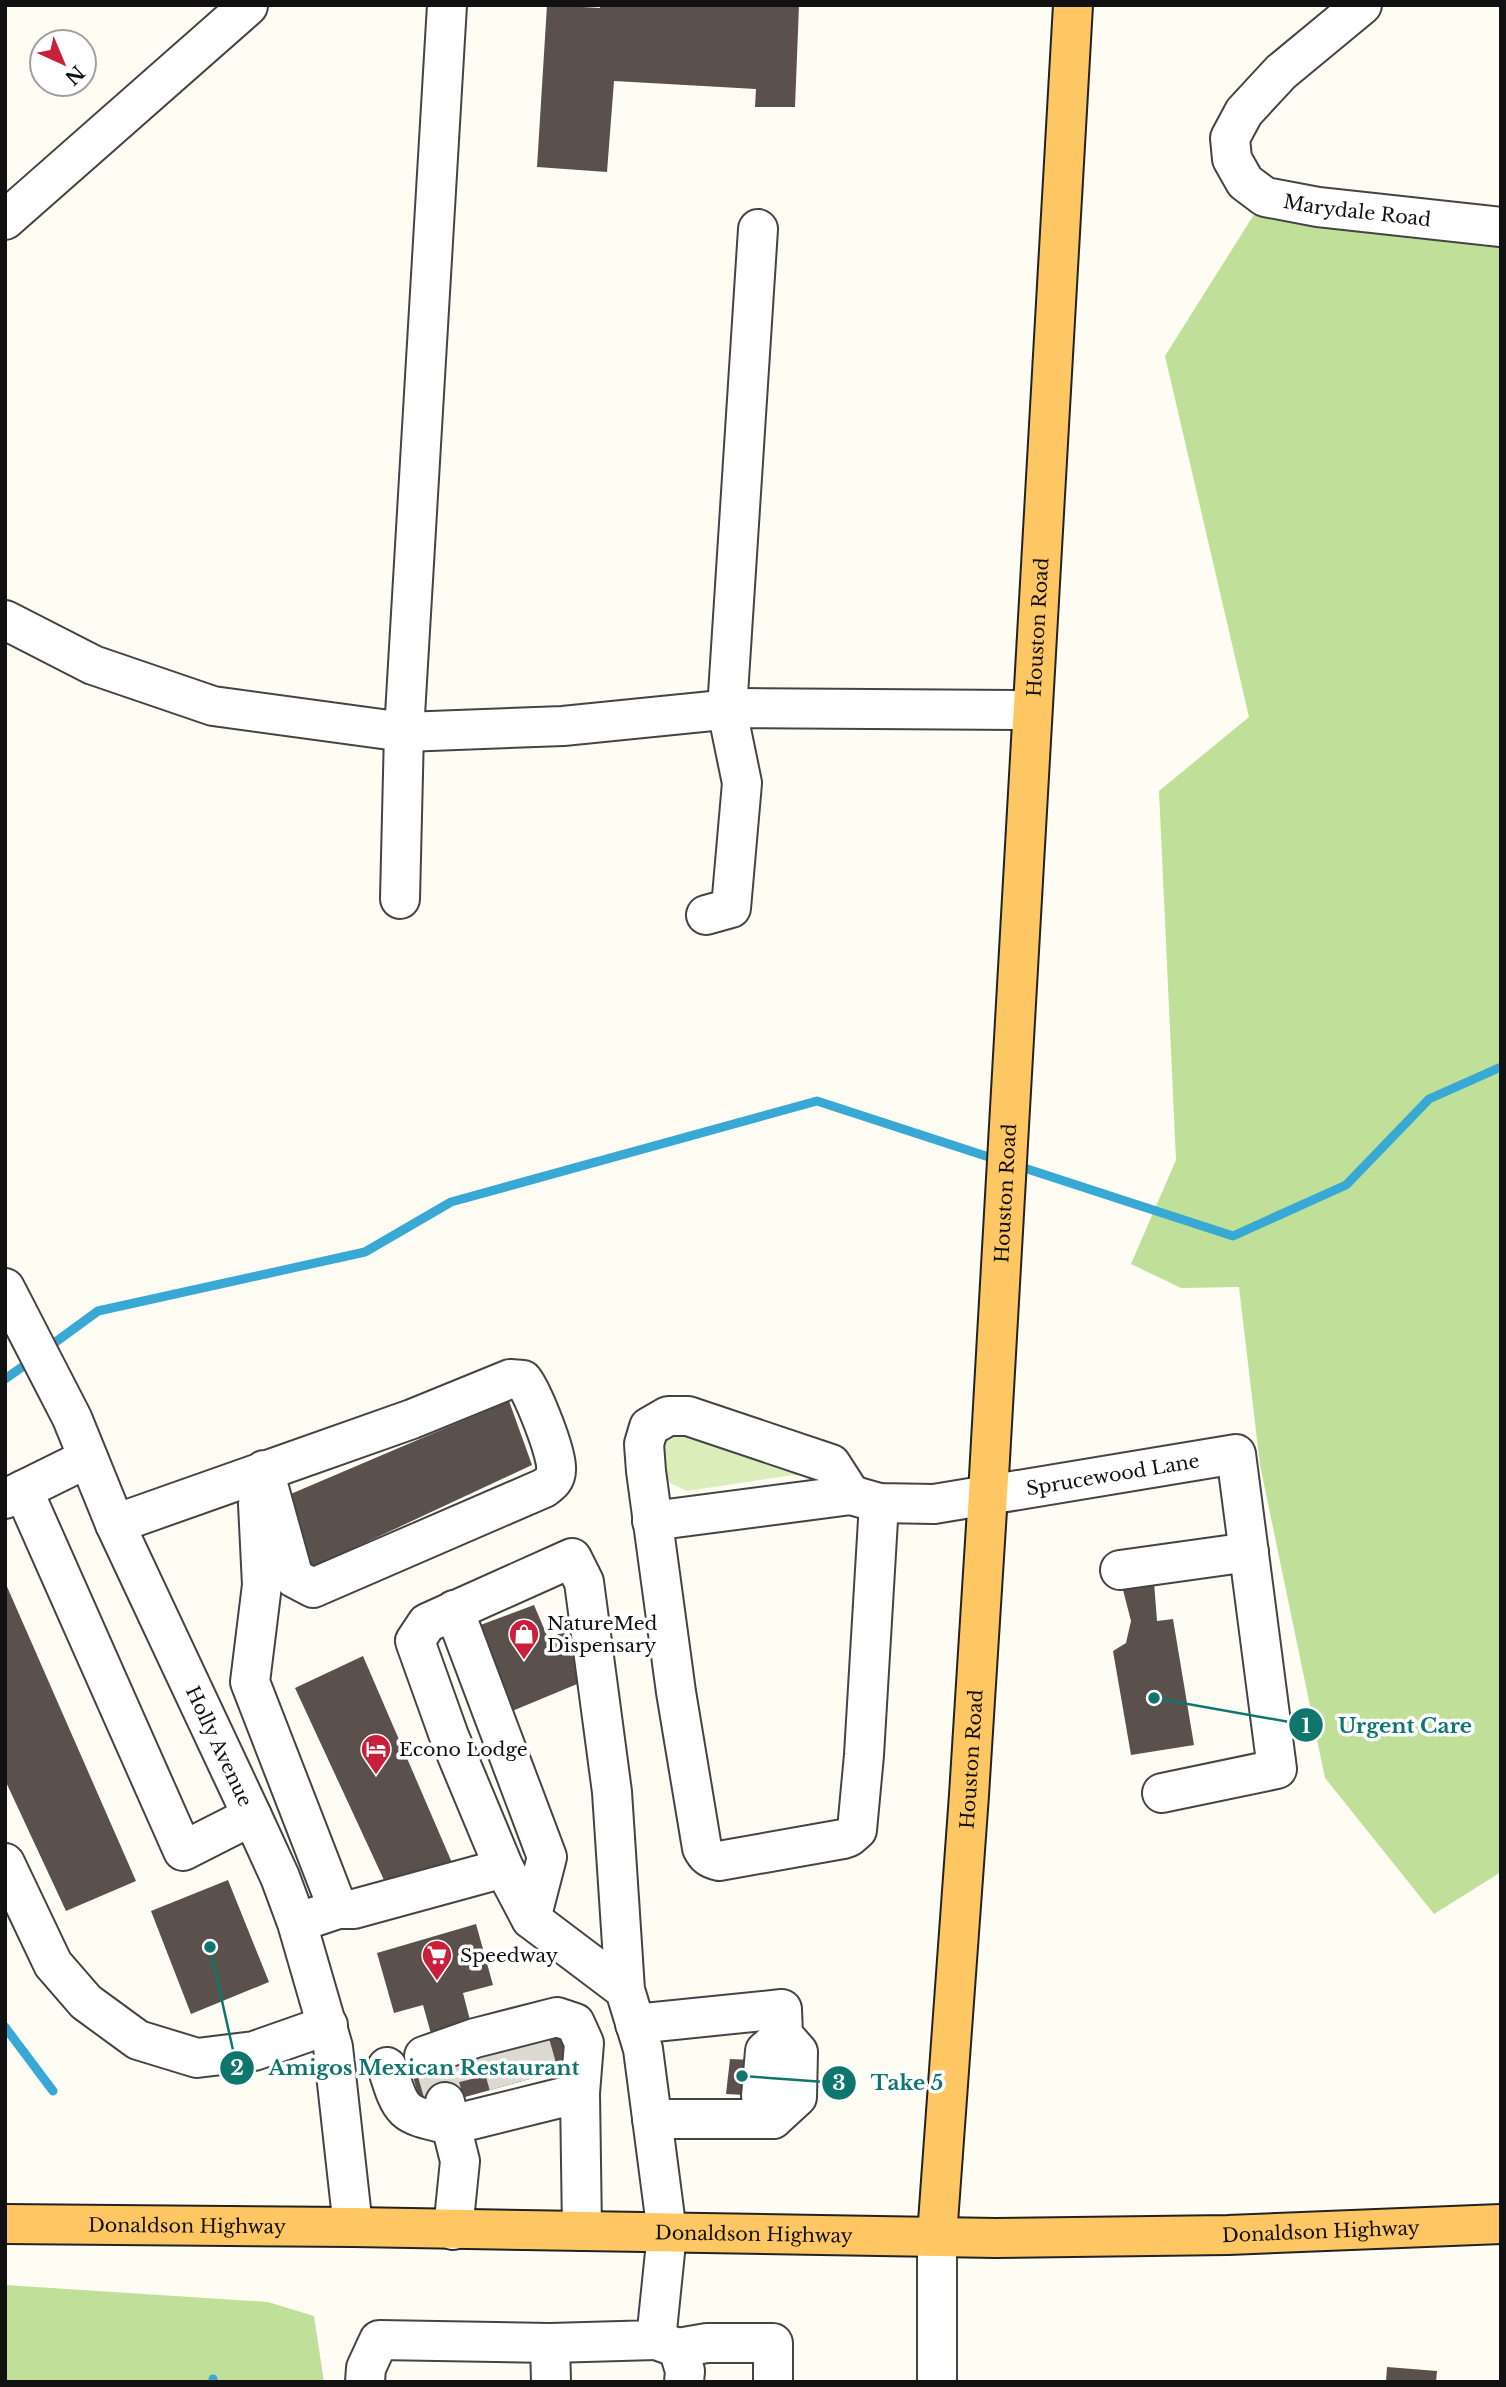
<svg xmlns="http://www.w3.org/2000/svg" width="1506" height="2387" viewBox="0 0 1506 2387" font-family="'Libre Baskerville',serif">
<rect width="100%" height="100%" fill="#fffcf4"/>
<path fill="#daedba" d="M 685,1427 L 820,1471 L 687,1491 L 666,1481 L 662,1443 L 673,1432 Z"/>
<g fill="#c0df98">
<path d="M 1265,197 L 1501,227 L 1501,1872 L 1434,1914 L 1325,1778 L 1260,1465 L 1239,1287 L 1181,1288 L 1131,1264 L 1176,1160 L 1159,791 L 1249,717 L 1165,356 Z"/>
<path d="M 5,2285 L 268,2302 L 314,2316 L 324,2382 L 5,2382 Z"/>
</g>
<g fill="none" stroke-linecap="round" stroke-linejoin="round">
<g stroke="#38a9d5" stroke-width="9">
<path d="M 1015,1165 L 1233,1236 L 1346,1185 L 1429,1099 L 1501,1067"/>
<path d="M 46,1349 L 98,1311 L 365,1252 L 451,1202 L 817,1101 L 998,1160"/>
<path d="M 5,1379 L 32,1360"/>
<path d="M 5,2027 L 53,2091"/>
<path d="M 213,2379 L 213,2382"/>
</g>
</g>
<g fill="#5a504c">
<path d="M 547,5 L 600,8 L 600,5 L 799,5 L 795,107 L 755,107 L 756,89 L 614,81 L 607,172 L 537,167 Z"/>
<path d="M 509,1401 L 532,1465 L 309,1569 L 286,1496 Z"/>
<path d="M 5,1582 L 136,1881 L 66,1911 L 5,1780 Z"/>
<path d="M 1154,1582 L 1157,1621 L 1173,1619 L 1194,1745 L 1131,1755 L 1113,1651 L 1126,1643 L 1131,1621 L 1123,1590 Z"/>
<path d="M 534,1605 L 548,1638 L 564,1632 L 582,1682 L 505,1714 L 467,1630 Z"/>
<path d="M 363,1656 L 453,1865 L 390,1893 L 295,1688 Z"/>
<path d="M 228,1880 L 269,1982 L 191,2014 L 151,1911 Z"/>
<path d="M 476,1924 L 493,1985 L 463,1993 L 479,2055 L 563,2032 L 573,2067 L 422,2109 L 412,2073 L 440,2066 L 423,2005 L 394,2013 L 377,1953 Z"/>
<path d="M 730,2059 L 803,2062 L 802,2098 L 726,2094 Z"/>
<path d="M 1387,2367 L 1437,2371 L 1436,2382 L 1386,2382 Z"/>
</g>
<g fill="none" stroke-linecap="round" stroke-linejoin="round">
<g stroke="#dbd9d2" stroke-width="38" stroke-dasharray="38 19" stroke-linecap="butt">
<path d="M 467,2041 L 480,2093"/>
<path d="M 530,2041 L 540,2076"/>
<path d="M 498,2050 L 508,2085"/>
<path d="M 435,2067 L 445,2102"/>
</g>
<g stroke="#444" stroke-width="42">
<g id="minor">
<path id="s1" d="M 1362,5 L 1281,72 L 1244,112 L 1230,138 L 1232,159 L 1245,182 L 1265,197 L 1318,207 L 1501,227"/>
<path d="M 5,220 L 248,6"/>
<path d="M 5,620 L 93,665 L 213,706 L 404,732 L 563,726 L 742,708 L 1032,710"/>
<path d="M 400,899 L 404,732 L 447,5"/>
<path d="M 706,915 L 731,908 L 742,783 L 727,710 L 758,229"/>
<path id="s2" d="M 5,1288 L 72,1418 L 115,1524 L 252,1816 L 280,1877 L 297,1923 L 333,2047 L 353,2227"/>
<path d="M 23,1490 L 183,1851 L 252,1816"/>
<path d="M 851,1495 L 831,1464 L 688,1416 L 668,1416 L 649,1427 L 644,1444 L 646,1471 L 676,1692 L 702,1848 C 706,1856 710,1859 719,1861 L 843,1839 L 849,1837 L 857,1830 L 864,1755 L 879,1503"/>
<path d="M 5,1499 L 88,1458"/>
<path d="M 258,1504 L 262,1585 L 250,1682 L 338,1909"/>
<path id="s3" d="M 652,1521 L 851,1495 L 879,1503 L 934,1504 L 1236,1454 L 1277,1769 L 1162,1793"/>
<path d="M 115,1524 L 412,1419 L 510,1379 L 523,1380 C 533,1393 558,1455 556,1470 C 556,1479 551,1483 544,1488 L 313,1588 L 294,1578 L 264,1470"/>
<path d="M 1120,1570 L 1249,1552"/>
<path d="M 454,1610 L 547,1857 L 531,1919"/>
<path d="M 5,1863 L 53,1964 L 86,2002 L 138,2040 L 197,2058 L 254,2051 L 328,2025"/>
<path d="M 314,1917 L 338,1909 L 354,1909 L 504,1868"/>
<path d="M 635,2024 L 782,2009 L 783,2035 L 798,2052 L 797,2097 L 773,2119 L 652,2119"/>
<path d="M 424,2056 L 475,2038 L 557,2017 L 575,2023 L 584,2043 L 580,2093"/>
<path d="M 387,2067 C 402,2115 402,2114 451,2125 L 445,2102"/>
<path d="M 773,2119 L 761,2096 L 765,2051 L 783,2035"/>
<path d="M 453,2230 L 460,2161 L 451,2125 L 580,2093 L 582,2231"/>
<path d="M 937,2236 L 937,2382"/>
<path d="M 656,2340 L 678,2348 L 685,2371 L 684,2382"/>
<path d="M 550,2343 L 656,2340 L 667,2233 L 643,2049 L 625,1990 L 531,1919 L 504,1868 L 449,1736 L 415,1641 L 427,1623 L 572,1558 L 584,1582 L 612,1792 L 625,1990"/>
<path d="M 678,2348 L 707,2343 L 773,2343 L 773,2382"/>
<path d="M 365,2382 L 366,2368 L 379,2340 L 550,2343 L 551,2382"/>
</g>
</g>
<g stroke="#222" stroke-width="42">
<g id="major">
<path id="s4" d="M 5,2224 L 353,2227 L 996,2238 L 1228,2235 L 1501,2224"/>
<path id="s5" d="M 937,2236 L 969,1795 L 988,1494 L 1073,5"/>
</g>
</g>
<use href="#minor" stroke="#fff" stroke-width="38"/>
<use href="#major" stroke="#ffc764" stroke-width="38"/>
</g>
<defs>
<g id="shop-pin" transform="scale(1.575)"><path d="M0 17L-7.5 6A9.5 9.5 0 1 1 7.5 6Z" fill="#ca1f3b" stroke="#fff"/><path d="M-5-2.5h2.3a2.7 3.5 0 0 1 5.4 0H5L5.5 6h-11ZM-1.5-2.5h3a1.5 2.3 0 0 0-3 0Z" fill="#fff"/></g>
<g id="hotel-pin" transform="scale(1.575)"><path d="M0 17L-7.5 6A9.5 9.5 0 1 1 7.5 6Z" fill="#ca1f3b" stroke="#fff"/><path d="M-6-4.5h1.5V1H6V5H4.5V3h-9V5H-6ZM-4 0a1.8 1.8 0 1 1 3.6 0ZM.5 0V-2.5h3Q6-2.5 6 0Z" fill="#fff"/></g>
<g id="supermarket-pin" transform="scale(1.575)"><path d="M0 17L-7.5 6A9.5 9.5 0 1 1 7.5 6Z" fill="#ca1f3b" stroke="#fff"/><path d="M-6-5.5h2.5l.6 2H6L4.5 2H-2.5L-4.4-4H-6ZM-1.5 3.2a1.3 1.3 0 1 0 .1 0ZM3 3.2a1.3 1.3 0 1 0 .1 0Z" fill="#fff"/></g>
</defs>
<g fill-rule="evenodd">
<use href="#shop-pin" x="524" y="1634"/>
<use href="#hotel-pin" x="376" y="1749"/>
<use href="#supermarket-pin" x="437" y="1955"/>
</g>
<g text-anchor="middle" stroke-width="7" stroke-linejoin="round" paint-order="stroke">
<g font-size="19" fill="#111" stroke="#fff">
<text dy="7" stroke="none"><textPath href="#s1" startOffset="355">Marydale Road</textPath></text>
<text dy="7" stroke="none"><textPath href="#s5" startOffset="1612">Houston Road</textPath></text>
<text dy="7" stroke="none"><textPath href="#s5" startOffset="1045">Houston Road</textPath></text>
<text dy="7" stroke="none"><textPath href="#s3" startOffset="466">Sprucewood Lane</textPath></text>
<text dy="7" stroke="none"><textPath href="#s2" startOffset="506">Holly Avenue</textPath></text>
<text dy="7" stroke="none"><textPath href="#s5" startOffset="478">Houston Road</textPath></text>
<text dy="7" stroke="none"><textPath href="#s4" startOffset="182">Donaldson Highway</textPath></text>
<text dy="7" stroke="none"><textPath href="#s4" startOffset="1316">Donaldson Highway</textPath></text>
<text dy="7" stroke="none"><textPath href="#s4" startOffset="749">Donaldson Highway</textPath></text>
</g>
<g font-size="19" fill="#111" stroke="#fff" text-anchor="start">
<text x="547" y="1630">NatureMed<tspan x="547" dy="22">Dispensary</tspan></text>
<text x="399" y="1756">Econo Lodge</text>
<text x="460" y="1962">Speedway</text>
</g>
</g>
<path fill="none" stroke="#0f766e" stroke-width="2.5" d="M1154 1698L1306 1725M210 1947L237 2068M742 2076L839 2083"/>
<g fill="#0f766e" stroke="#fff" stroke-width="2.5">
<circle cx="1154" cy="1698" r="7"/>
<circle cx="210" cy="1947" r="7"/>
<circle cx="742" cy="2076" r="7"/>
<circle cx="1306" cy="1725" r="18"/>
<circle cx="237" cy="2068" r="18"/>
<circle cx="839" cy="2083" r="18"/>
</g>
<g font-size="21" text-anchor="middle" font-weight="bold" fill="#fff">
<text x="1306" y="1733">1</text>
<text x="237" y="2075">2</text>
<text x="839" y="2090">3</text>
</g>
<g font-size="21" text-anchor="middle" font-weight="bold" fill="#0f766e" stroke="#fff" stroke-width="7" stroke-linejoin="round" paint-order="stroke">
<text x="1405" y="1733">Urgent Care</text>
<text x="424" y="2075">Amigos Mexican Restaurant</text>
<text x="907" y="2090">Take 5</text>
</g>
<rect width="1506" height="2387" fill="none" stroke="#111111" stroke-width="14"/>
<g transform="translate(63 63) rotate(136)"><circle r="33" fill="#ffffff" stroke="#a0a0a0" stroke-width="2"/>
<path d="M0-5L12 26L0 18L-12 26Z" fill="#ca1f3b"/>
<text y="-10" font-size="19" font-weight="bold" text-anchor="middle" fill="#111111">N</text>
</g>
</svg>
